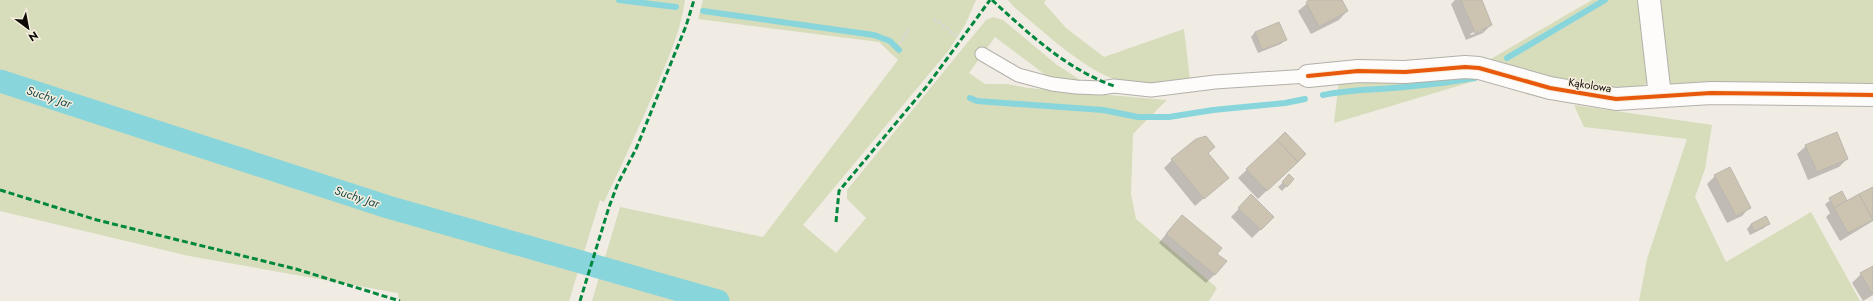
<svg xmlns="http://www.w3.org/2000/svg" width="1873" height="301" viewBox="0 0 1873 301" font-family="Jost,sans-serif">
<rect width="100%" height="100%" fill="#f0ece3"/>
<g fill="#d7dcbb">
<path d="M 0,0 L 685,0 C 681,31 667,61 655,90 C 639,127 622,165 604,202 L 600,200 L 569,301 L 399,301 L 398,293 L 189,256 L 0,211 Z"/>
<path d="M 703,0 L 976,0 L 965,25 L 949,50 L 803,225 L 836,253 L 866,218 L 847,199 L 847,190 L 986,20 L 993,17 L 1003,20 L 1057,65 L 1085,83 L 1047,76 L 995,37 L 969,73 L 985,84 L 1007,84 L 1028,88 L 1167,100 L 1133,134 L 1131,194 L 1136,219 L 1217,288 L 1209,301 L 592,301 L 620,207 L 763,237 L 898,60 L 879,42 L 698,19 Z"/>
<path d="M 1008,0 L 1046,0 L 1044,3 L 1066,28 L 1104,57 L 1184,29 L 1190,80 C 1166,82 1141,87 1117,80 C 1085,71 1039,28 1013,6 Z"/>
<path d="M 1592,0 L 1642,0 L 1653,80 L 1632,91 L 1561,84 L 1489,60 Z"/>
<path d="M 1657,0 L 1873,0 L 1873,87 L 1671,88 Z"/>
<path d="M 1473,73 L 1478,80 L 1334,123 L 1339,80 Z"/>
<path d="M 1574,105 L 1712,125 L 1705,169 L 1695,197 L 1726,262 L 1811,212 L 1860,301 L 1639,301 L 1647,259 L 1687,139 L 1584,127 Z"/>
</g>
<g fill="#0003" fill-rule="evenodd">
<path d="M 1311,0 L 1341,0 L 1347,11 L 1339,20 L 1311,34 L 1298,11 Z"/>
<path d="M 1455,0 L 1481,0 L 1491,25 L 1483,33 L 1466,40 L 1451,4 ZM 1483,28 L 1483,30 L 1471,35 L 1470,34 Z"/>
<path d="M 1255,32 L 1286,39 L 1281,44 L 1258,53 L 1251,37 Z"/>
<path d="M 1285,133 L 1305,154 L 1258,199 L 1238,178 Z"/>
<path d="M 1806,146 L 1847,159 L 1839,167 L 1808,180 L 1797,154 Z"/>
<path d="M 1207,153 L 1227,178 L 1195,206 L 1164,168 L 1172,160 Z"/>
<path d="M 1290,176 L 1293,179 L 1282,191 L 1278,187 Z"/>
<path d="M 1715,176 L 1750,207 L 1742,216 L 1727,223 L 1707,184 Z"/>
<path d="M 1873,188 L 1873,221 L 1840,241 L 1826,217 L 1830,213 L 1825,204 L 1841,193 L 1843,204 Z"/>
<path d="M 1251,196 L 1273,217 L 1252,238 L 1231,217 Z"/>
<path d="M 1174,224 L 1216,254 L 1215,274 L 1206,283 L 1159,243 Z"/>
<path d="M 1751,224 L 1768,224 L 1764,228 L 1750,235 L 1747,229 Z"/>
<path d="M 1873,267 L 1873,295 L 1863,301 L 1852,283 L 1861,274 Z"/>
</g>
<g fill="none" stroke-linecap="round" stroke-linejoin="round">
<g stroke="#88d6db" stroke-width="6">
<path d="M 619,0 L 676,7"/>
<path d="M 703,11 L 874,35 L 890,41 L 899,50"/>
<path d="M 1507,58 L 1605,0"/>
<path d="M 1323,95 C 1350,89 1377,90 1405,87 C 1429,85 1452,82 1475,78"/>
<path d="M 970,98 L 977,101 L 1103,110 L 1138,117 L 1169,117 L 1213,110 L 1285,103 L 1305,99"/>
</g>
<path stroke="#88d6db" stroke-width="23" d="M 0,81 L 388,207 L 718,301"/>
</g>
<g fill="#ccc4b1" stroke="#bbb7b0">
<path d="M 1309,0 L 1342,0 L 1348,11 L 1319,27 L 1306,2 Z"/>
<path d="M 1461,0 L 1482,0 L 1492,25 L 1475,33 Z"/>
<path d="M 1279,22 L 1287,40 L 1262,50 L 1255,32 Z"/>
<path d="M 1285,132 L 1306,154 L 1298,162 L 1277,140 Z"/>
<path d="M 1837,132 L 1848,159 L 1817,172 L 1805,145 Z"/>
<path d="M 1206,136 L 1215,147 L 1208,153 L 1229,178 L 1204,199 L 1171,159 L 1196,139 Z"/>
<path d="M 1277,140 L 1298,162 L 1267,191 L 1246,169 Z"/>
<path d="M 1730,167 L 1751,208 L 1736,216 L 1714,175 Z"/>
<path d="M 1289,174 L 1294,179 L 1287,187 L 1282,182 Z"/>
<path d="M 1873,187 L 1873,220 L 1859,194 Z"/>
<path d="M 1842,191 L 1847,201 L 1834,208 L 1829,198 Z"/>
<path d="M 1251,194 L 1274,217 L 1261,230 L 1238,208 Z"/>
<path d="M 1859,194 L 1873,220 L 1848,233 L 1834,208 Z"/>
<path d="M 1182,215 L 1222,248 L 1217,254 L 1227,261 L 1215,275 L 1166,234 Z"/>
<path d="M 1766,216 L 1770,224 L 1754,231 L 1751,224 Z"/>
<path d="M 1873,266 L 1873,292 L 1872,293 L 1860,273 Z"/>
</g>
<g fill="none" stroke-linecap="round" stroke-linejoin="round">
<g stroke="#b3b0a9" stroke-width="15">
<path id="lane" d="M 982,54 L 1018,75 L 1052,84 L 1076,87 L 1101,88 L 1114,86 L 1151,90 L 1215,82 L 1308,76"/>
</g>
<g stroke="#b3b0a9" stroke-width="24">
<g id="street">
<path d="M 1649,0 L 1660,96"/>
<path d="M 1308,76 L 1358,71 L 1405,72 L 1465,67 L 1479,68 L 1550,88 L 1616,99 L 1711,93 L 1873,95"/>
</g>
</g>
<g stroke="#dbd9d7" stroke-width="2.5" stroke-dasharray="3 2" stroke-linecap="butt">
<path d="M 934,19 L 957,36"/>
<path d="M 900,44 L 910,27"/>
</g>
<use href="#lane" stroke="#fdfcfb" stroke-width="13"/>
<use href="#street" stroke="#fdfcfb" stroke-width="22"/>
<g stroke="#00873e" stroke-width="3" stroke-dasharray="6 3" stroke-linecap="butt">
<path d="M 992,0 C 1028,33 1066,69 1114,86"/>
<path d="M 0,190 L 97,220 L 296,269 L 400,301"/>
<path d="M 836,222 L 839,191 L 927,86 L 990,0"/>
<path d="M 580,301 L 609,207 L 618,183 L 636,149 L 686,26 L 694,0"/>
</g>
<g stroke="#f6eedd" stroke-width="6">
<path id="cycleway" d="M 1308,76 L 1358,71 L 1405,72 L 1465,67 L 1479,68 L 1550,88 L 1616,99 L 1711,93 L 1873,95"/>
</g>
<use href="#cycleway" stroke="#e8590c" stroke-width="4"/>
</g>
<g text-anchor="middle" stroke-width="3" stroke-linejoin="round" paint-order="stroke">
<g font-size="11" fill="#0e0b06" stroke="#f6eedd">
<text transform="translate(1590 85) rotate(9)" y="4">Kąkolowa</text>
</g>
<g font-size="12" font-style="italic" fill="#15484d" stroke="#f6eedd">
<text transform="translate(49 97) rotate(18)" y="4">Suchy Jar</text>
<text transform="translate(357 197) rotate(18)" y="4">Suchy Jar</text>
</g>
</g>
<g transform="translate(28 28) rotate(148)" stroke="#f6eedd" stroke-width="3" paint-order="stroke">
<path d="M0-3L7 15L0 10L-7 15Z" fill="#0e0b06"/>
<text y="-6" font-size="11" font-weight="bold" text-anchor="middle" fill="#0e0b06">N</text>
</g>
</svg>
